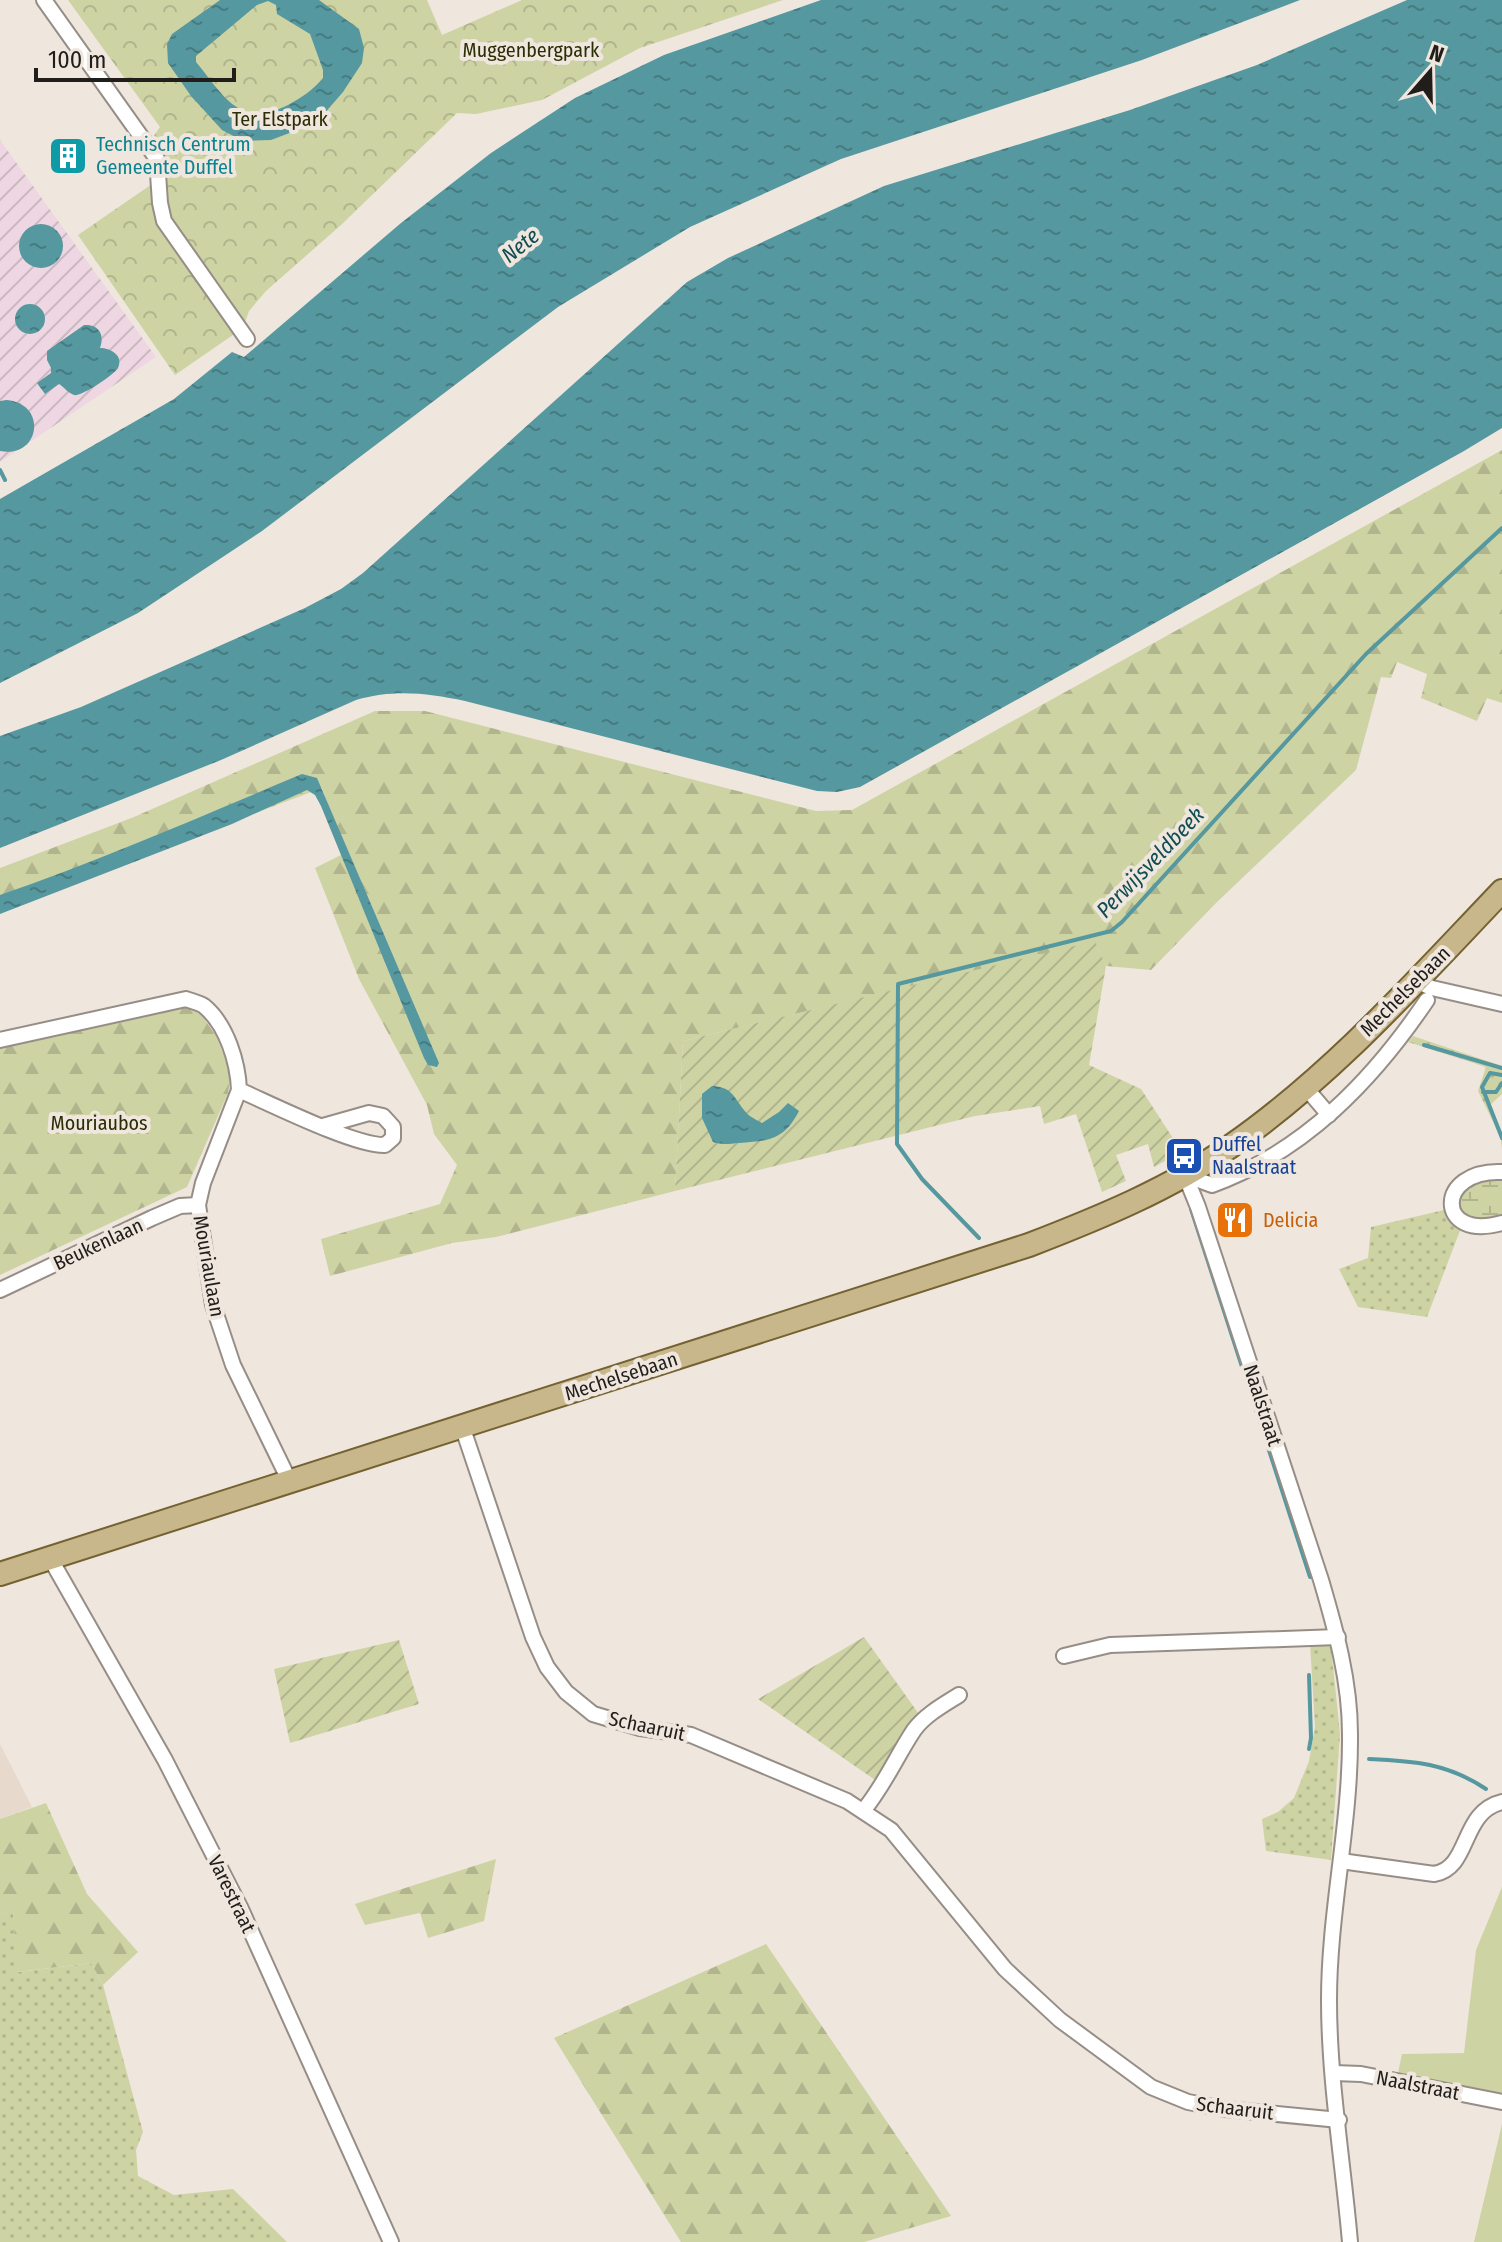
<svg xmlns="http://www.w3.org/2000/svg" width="1502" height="2242" viewBox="0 0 1502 2242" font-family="'Fira Sans Condensed',sans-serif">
<defs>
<pattern id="industrial-furrows" width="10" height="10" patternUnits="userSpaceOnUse" patternTransform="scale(2)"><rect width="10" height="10" fill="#eed7e2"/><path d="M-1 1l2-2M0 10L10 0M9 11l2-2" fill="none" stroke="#ccb8c1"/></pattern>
<pattern id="grass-dots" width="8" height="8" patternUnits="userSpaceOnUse" patternTransform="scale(2)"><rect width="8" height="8" fill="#ced3a4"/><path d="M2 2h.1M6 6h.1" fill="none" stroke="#b1b58d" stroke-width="1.8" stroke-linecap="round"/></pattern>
<pattern id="forest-firs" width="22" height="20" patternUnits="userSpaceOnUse" patternTransform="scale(2)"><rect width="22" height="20" fill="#ced3a4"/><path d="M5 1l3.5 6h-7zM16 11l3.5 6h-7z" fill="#b1b58d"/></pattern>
<pattern id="wetland-marsh" width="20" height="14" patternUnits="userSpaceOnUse" patternTransform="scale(2)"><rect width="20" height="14" fill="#ced3a4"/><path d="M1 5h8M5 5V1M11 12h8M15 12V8" fill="none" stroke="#b1b58d"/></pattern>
<pattern id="park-crowns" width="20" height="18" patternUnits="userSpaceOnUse" patternTransform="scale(2)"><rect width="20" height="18" fill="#ced3a4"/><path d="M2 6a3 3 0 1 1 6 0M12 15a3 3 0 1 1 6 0" fill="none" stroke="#b1b58d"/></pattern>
<pattern id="garden-furrows" width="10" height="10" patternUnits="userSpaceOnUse" patternTransform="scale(2)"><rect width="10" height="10" fill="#ced3a4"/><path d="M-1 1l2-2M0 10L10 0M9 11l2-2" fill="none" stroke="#b1b58d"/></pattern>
<pattern id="water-ripples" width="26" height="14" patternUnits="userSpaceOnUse" patternTransform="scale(2)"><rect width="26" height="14" fill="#55989f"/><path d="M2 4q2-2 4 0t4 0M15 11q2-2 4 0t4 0" fill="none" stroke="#467b81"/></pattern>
</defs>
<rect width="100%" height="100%" fill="#efe6de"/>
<path fill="#e7d9cb" d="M 0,1744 L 32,1807 L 0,1819 Z"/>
<path fill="url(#industrial-furrows)" d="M 0,140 L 156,357 L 0,462 Z"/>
<g fill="url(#grass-dots)">
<path d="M 1413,1036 L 1502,1066 L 1502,1094 L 1489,1106 L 1502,1133 L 1502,1148 L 1500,1136 L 1478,1091 L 1486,1067 L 1408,1042 Z"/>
<path d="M 1444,1210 L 1452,1222 L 1461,1228 L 1427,1317 L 1358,1307 L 1339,1269 L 1368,1258 L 1371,1227 Z"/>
<path d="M 1310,1643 L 1331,1646 L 1340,1734 L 1331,1860 L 1266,1851 L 1262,1819 L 1278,1812 L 1294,1798 L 1309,1761 L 1315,1727 Z"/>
<path d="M 13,1912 L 18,1972 L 91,1963 L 103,1985 L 143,2132 L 136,2150 L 138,2176 L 174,2195 L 233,2189 L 287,2242 L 0,2242 L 0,1914 Z"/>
</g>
<g fill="url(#forest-firs)">
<path d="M 1502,450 L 1502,703 L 1487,698 L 1477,721 L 1421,698 L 1427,674 L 1397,662 L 1391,678 L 1381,677 L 1356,770 L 1217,902 L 1151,970 L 1106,966 L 1095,942 L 683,1041 L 675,1191 L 496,1237 L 452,1243 L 330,1276 L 321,1239 L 440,1204 L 457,1165 L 434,1134 L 427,1105 L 359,979 L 315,868 L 345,853 L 322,788 L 0,909 L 0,868 L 134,817 L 375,711 L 425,711 L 816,811 L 852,810 Z"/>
<path d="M 185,1005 L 201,1014 L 216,1036 L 231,1074 L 228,1093 L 187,1187 L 0,1275 L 0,1048 Z"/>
<path d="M 46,1803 L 87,1894 L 138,1952 L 103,1985 L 91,1963 L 17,1972 L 13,1913 L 0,1914 L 0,1819 Z"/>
<path d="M 496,1859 L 484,1921 L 428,1938 L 420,1913 L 365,1925 L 355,1904 Z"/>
<path d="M 766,1944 L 951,2216 L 864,2242 L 681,2242 L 554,2038 Z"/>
</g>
<path fill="url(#wetland-marsh)" d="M 1502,1178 L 1502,1217 L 1485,1221 L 1465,1218 L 1457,1209 L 1459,1194 L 1476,1181 Z"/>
<path fill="url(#park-crowns)" d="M 68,0 L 427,0 L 442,35 L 522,0 L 783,0 L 640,48 L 542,100 L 476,114 L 457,113 L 341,225 L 266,291 L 249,311 L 243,328 L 175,375 L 78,235 L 168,173 L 164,155 L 153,137 L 160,127 Z"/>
<g fill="url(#garden-furrows)">
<path d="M 1095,941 L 1106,966 L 1089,1065 L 1141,1089 L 1182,1152 L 1154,1167 L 1148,1144 L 1116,1155 L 1126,1181 L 1102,1192 L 1076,1114 L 1044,1124 L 1040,1106 L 975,1116 L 675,1191 L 683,1041 Z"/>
<path d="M 864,1637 L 921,1717 L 878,1782 L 758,1699 Z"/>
<path d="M 399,1640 L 419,1704 L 290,1743 L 274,1669 Z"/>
</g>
<g fill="#ced3a4">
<path d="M 1502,1887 L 1502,2110 L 1395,2087 L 1402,2054 L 1464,2053 L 1476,1950 Z"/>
<path d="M 1502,2124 L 1502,2242 L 1474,2242 Z"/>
</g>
<g fill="url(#water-ripples)" fill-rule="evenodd">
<path d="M 220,0 L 319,0 L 359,29 L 364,48 L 362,63 L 343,92 L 323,115 L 300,129 L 271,140 L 243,141 L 222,130 L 191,96 L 168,63 L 167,44 L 172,34 ZM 268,1 L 276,5 L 277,14 L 310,34 L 323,70 L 323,78 C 313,90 301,98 288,105 C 239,129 225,97 196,62 L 196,56 L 257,5 Z"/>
<path d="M 821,0 L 1300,0 L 1142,60 L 841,159 L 690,227 L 558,307 L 262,531 L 138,613 L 0,683 L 0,499 L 174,399 L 232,352 L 244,357 L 401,223 L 491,153 L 575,98 L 664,55 Z"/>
<path d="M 1407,0 L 1502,0 L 1502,428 L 1464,451 L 860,787 L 837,792 L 817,791 L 465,701 C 427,693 394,689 356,700 L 221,760 L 0,848 L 0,736 L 81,707 L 305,608 L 341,589 L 363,573 L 687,282 L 728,258 L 884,186 L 1130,110 L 1257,65 Z"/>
<circle cx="41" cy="246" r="22"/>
<circle cx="30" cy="319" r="15"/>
<path d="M 84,325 C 99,324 105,335 100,348 C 110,348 124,355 118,368 C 114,375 81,397 74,395 C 68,393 64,387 59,384 L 45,394 L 37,383 L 51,373 L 51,368 L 47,360 L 47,351 Z"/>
<path d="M 7,400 C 48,404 40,459 0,451 L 0,401 Z"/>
<path d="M 302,774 L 317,778 L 439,1063 L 437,1067 L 428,1065 L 424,1058 L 321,806 L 315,795 L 307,790 L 232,824 L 0,914 L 0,895 C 103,859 202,816 302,774 Z"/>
<path d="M 712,1086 C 732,1087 733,1096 744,1110 C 748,1116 755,1119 762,1123 L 779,1112 L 788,1103 L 799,1111 C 784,1140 769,1141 739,1143 C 728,1144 723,1145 713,1142 L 702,1118 L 702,1094 Z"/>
</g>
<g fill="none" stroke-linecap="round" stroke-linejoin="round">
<g stroke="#55989f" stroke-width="4">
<path d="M 0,470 L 5,480"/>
<path d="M 1424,1045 L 1502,1068"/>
<path d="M 1502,1075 L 1490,1073 L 1482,1087 L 1502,1138"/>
<path d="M 1483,1092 L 1496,1092 L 1502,1083"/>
<path d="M 1191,1209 L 1310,1577"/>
<path d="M 979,1238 L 922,1179 L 897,1144 L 898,984 L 1111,931 L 1122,922 L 1366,654 L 1502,528"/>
<path d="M 1309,1749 L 1311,1738 L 1309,1675"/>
<path d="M 1369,1759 C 1414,1761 1447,1763 1486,1789"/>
</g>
<g stroke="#968e86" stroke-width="18">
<g id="minor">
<path d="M 44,0 L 157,159 L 160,203 L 164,221 L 247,339"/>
<path d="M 1416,981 L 1432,988 L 1502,1004"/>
<path d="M 0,1040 L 186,999 C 191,1001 200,1003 204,1006 C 227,1025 238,1063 239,1090 C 271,1104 355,1146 385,1145 L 393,1138 L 393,1127 L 383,1116 L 369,1113 L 323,1126"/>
<path d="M 1306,1088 L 1329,1115"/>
<path d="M 239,1090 L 203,1183 L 198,1205 L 213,1305 L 233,1365 L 290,1482"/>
<path d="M 1502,1172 C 1435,1169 1435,1242 1502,1223"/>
<path d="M 1185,1175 L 1198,1207 L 1321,1580 C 1336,1631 1350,1681 1350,1734 C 1351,1823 1329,1911 1329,2000 C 1329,2080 1343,2162 1350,2242"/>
<path d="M 1185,1175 L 1212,1185 C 1305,1151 1373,1080 1427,1000"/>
<path d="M 0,1290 L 152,1218 L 180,1206 L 198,1205"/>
<path d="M 462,1426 L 533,1637 L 547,1667 L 566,1692 L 593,1714 L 640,1728 L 691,1735 L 847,1801 L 891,1830 L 1005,1969 L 1060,2020 L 1151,2087 L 1188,2102 L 1225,2109 L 1339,2120"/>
<path d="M 50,1558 L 165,1760 L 240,1907 L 391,2242"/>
<path d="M 1064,1656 L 1110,1645 L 1338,1637"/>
<path d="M 863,1811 C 884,1786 896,1757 914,1730 C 925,1715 943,1705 959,1695"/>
<path d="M 1341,1861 L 1434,1874 C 1471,1868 1460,1812 1502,1802"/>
<path d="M 1334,2073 L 1361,2074 L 1502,2102"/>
</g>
</g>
<g stroke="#746231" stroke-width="26">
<path id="primary" d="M 0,1574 L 1029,1245 C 1099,1218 1170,1189 1231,1146 C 1333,1075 1417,980 1502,891"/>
</g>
<use href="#minor" stroke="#fff" stroke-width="14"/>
<use href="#primary" stroke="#c7b78b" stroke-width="22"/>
</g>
<defs>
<g id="building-square" transform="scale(2)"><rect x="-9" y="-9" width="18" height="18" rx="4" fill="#0f9aa8" stroke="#efe6de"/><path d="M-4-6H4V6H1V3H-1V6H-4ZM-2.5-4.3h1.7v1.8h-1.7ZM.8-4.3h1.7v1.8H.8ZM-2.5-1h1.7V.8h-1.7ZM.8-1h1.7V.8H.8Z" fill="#fff"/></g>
<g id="bus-square" transform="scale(2)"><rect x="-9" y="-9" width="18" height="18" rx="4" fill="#1a4fb4" stroke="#efe6de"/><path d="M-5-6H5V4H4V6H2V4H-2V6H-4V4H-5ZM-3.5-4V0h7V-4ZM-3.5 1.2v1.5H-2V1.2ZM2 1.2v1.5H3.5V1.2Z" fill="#fff"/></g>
<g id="restaurant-square" transform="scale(2)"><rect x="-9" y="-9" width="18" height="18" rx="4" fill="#e8710a" stroke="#efe6de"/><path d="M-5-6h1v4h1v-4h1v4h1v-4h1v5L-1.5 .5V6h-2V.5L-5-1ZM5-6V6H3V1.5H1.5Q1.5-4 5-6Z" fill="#fff"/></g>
</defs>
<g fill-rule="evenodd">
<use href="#building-square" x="68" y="156"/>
<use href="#bus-square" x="1184" y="1156"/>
<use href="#restaurant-square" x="1235" y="1220"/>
</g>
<g text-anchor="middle" stroke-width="8" stroke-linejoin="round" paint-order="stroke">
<g font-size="20" fill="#2b2d04" stroke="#efe6de">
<text x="531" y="57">Muggenbergpark</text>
<text x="280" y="126">Ter Elstpark</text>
<text x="99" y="1130">Mouriaubos</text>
</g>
<g font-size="20" fill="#0d838f" stroke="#efe6de" text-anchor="start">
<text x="96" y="151">Technisch Centrum<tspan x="96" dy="23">Gemeente Duffel</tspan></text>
</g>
<g font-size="20" fill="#201d1a" stroke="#efe6de">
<text transform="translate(1405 991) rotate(-45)" y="7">Mechelsebaan</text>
<text transform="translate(98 1244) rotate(-25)" y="7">Beukenlaan</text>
<text transform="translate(209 1266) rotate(80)" y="7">Mouriaulaan</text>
<text transform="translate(621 1376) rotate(-18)" y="7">Mechelsebaan</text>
<text transform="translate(1263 1405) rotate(72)" y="7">Naalstraat</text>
<text transform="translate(647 1726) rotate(12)" y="7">Schaaruit</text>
<text transform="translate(232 1894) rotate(64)" y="7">Varestraat</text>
<text transform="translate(1418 2085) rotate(11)" y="7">Naalstraat</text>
<text transform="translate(1235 2108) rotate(7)" y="7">Schaaruit</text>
</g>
<g font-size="20" fill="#164399" stroke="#efe6de" text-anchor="start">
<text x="1212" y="1151">Duffel<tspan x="1212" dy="23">Naalstraat</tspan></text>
</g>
<g font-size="20" fill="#c56008" stroke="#efe6de" text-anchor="start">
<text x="1263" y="1227">Delicia</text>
</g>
<g font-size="22" font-style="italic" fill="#114d53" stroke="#efe6de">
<text transform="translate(520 245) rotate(-39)" y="8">Nete</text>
<text transform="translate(1150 862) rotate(-46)" y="8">Perwijsveldbeek</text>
</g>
</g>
<g transform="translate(1430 72) rotate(20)" stroke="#efe6de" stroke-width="6" paint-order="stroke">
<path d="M0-6L14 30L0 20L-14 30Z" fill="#201d1a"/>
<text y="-12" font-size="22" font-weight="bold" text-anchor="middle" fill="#201d1a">N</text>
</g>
<path d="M36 68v12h198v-12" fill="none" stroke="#201d1a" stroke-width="4"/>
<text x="48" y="68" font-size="24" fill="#201d1a" stroke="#efe6de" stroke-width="6" paint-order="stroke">100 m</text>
</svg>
